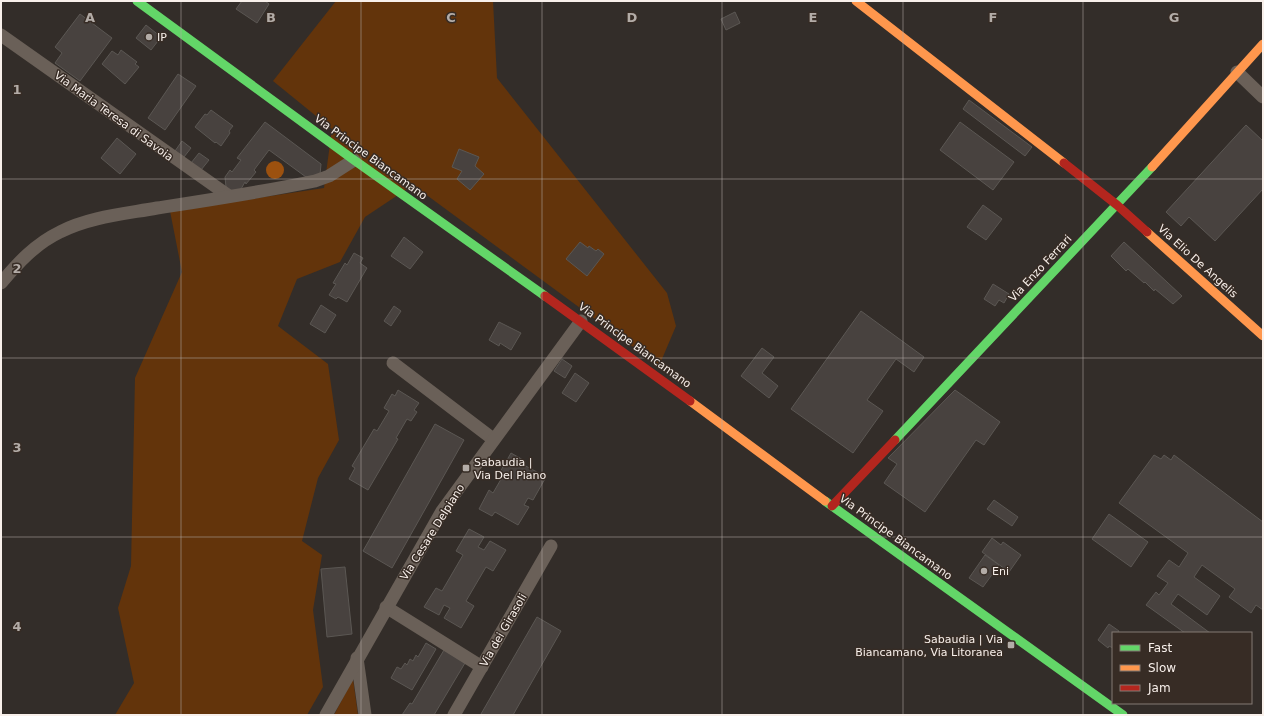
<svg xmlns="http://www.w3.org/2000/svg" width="1264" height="716" viewBox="0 0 1264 716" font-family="'DejaVu Sans',sans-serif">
<rect width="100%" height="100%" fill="#332d29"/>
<g fill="#63340b">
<path d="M 336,1 L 493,1 L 497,78 L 667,293 L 676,326 L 659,366 L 413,185 L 365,217 L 340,262 L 297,279 L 278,326 L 328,364 L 339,440 L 318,478 L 302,541 L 322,555 L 313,610 L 323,687 L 307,715 L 115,715 L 134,683 L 118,608 L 131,566 L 135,378 L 182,272 L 170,211 L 324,188 L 332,129 L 273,81 Z"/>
<path d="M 353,679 L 358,715 L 334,715 Z"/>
</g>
<circle fill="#9c510f" cx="275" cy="170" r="9"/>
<g fill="#48423f" stroke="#5b5753">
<path d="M 242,1 L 265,1 L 269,4 L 257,23 L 236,9 Z"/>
<path d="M 735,12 L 740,23 L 726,30 L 721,19 Z"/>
<path d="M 80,14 L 112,38 L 80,81 L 55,63 L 62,53 L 55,47 Z"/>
<path d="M 146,25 L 161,37 L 151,50 L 136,38 Z"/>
<path d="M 121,50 L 137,62 L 135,64 L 139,67 L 125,84 L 102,64 L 112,51 L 118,55 Z"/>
<path d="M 178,74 L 196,86 L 165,130 L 148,118 Z"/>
<path d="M 969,100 L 1032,147 L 1025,156 L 963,109 Z"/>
<path d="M 211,110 L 233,126 L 229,131 L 230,133 L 221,146 L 216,142 L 215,143 L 195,127 L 205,114 L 207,115 Z"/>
<path d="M 265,122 L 321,164 L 320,175 L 306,177 L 269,150 L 254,170 L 256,172 L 246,184 L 245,182 L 241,189 L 232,192 L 226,187 L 225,177 L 230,170 L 232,172 L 241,160 L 237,158 Z"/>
<path d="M 960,122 L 1014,162 L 993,190 L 940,150 Z"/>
<path d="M 1246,125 L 1263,141 L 1263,189 L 1215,241 L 1189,217 L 1181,226 L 1166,212 Z"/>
<path d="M 117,138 L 136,154 L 120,174 L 101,158 Z"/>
<path d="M 182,141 L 191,148 L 184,157 L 175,151 Z"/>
<path d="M 459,149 L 479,157 L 475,166 L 484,174 L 470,190 L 457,179 L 462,171 L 452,167 Z"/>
<path d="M 199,153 L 209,160 L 201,170 L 191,163 Z"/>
<path d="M 983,205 L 1002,219 L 986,240 L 967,227 Z"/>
<path d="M 404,237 L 423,252 L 410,269 L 391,256 Z"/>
<path d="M 580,242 L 588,248 L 589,246 L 596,251 L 598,249 L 604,254 L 587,276 L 566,259 Z"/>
<path d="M 1124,242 L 1182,296 L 1173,304 L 1155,289 L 1154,291 L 1145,282 L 1144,283 L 1128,269 L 1126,271 L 1111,256 Z"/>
<path d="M 354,253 L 363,258 L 360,263 L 367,268 L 347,302 L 338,297 L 336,299 L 329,295 L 336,284 L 333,283 L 345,263 L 347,265 Z"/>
<path d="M 993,284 L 1009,294 L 1004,303 L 999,300 L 995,306 L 984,299 Z"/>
<path d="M 321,305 L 336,315 L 325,333 L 310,324 Z"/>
<path d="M 394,306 L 401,311 L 391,326 L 384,321 Z"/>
<path d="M 861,311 L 924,357 L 914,372 L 896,359 L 867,400 L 883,411 L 853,453 L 791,409 Z"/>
<path d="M 499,322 L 521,333 L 511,350 L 500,343 L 499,346 L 489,340 Z"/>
<path d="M 762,348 L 774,357 L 762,373 L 778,386 L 769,398 L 741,376 Z"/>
<path d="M 562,359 L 572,366 L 565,378 L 554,371 Z"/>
<path d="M 575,373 L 589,383 L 576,402 L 562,393 Z"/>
<path d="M 398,390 L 419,403 L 414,410 L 417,412 L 411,421 L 407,419 L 396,438 L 398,439 L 368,490 L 349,479 L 355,468 L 352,466 L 374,429 L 377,431 L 389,411 L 384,408 L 392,394 L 395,396 Z"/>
<path d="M 955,390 L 1000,422 L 984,445 L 976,440 L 925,512 L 884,483 L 897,464 L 888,458 Z"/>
<path d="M 435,424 L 464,440 L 392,568 L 363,551 Z"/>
<path d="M 511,453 L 525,461 L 524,465 L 546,477 L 533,500 L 528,498 L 524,505 L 529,507 L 518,525 L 495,512 L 492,516 L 479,509 L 489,490 L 493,493 L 504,474 L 500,472 Z"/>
<path d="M 1154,455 L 1161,459 L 1164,455 L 1171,460 L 1174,455 L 1263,522 L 1263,610 L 1256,605 L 1251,613 L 1229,597 L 1235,589 L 1202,565 L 1194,577 L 1220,596 L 1207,615 L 1178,594 L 1171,604 L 1210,633 L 1185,633 L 1146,605 L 1156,592 L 1159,595 L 1168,583 L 1157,576 L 1169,560 L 1179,567 L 1188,553 L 1119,503 Z"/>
<path d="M 994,500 L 1018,517 L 1012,526 L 987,509 Z"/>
<path d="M 1109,514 L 1148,542 L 1131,567 L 1092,539 Z"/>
<path d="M 469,529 L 484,537 L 478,547 L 484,550 L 490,541 L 506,550 L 493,571 L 486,567 L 466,601 L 474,606 L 461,628 L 444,618 L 450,608 L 444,605 L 439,615 L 424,607 L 436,588 L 442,591 L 463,555 L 456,551 Z"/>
<path d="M 992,538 L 1001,545 L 1003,542 L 1021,555 L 1009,572 L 982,552 Z"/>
<path d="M 985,555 L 999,565 L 983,587 L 969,578 Z"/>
<path d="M 345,567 L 352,634 L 327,637 L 321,569 Z"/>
<path d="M 537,617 L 561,631 L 513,715 L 483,715 L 481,714 Z"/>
<path d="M 1109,624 L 1119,631 L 1118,633 L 1113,633 L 1113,648 L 1109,646 L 1108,648 L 1098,640 Z"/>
<path d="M 426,643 L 436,649 L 412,690 L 391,678 L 397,667 L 401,669 L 405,663 L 407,665 L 410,659 L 413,661 L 416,655 L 418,657 Z"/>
<path d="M 444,650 L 465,663 L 434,715 L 402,715 L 410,703 L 412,704 Z"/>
</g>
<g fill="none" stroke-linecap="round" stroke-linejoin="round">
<g stroke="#6a6058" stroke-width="13">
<path d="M 1,35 L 229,196"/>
<path d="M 1237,72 L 1263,97"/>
<path d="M 1,283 C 18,263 35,244 60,232 C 89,217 124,214 157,208 C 209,200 262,192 315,181 L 329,176 L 354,160"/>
<path d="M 393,363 L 493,439"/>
<path d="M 386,607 L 482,667"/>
<path d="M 357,658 L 365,715"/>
<path d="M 326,715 L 442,511 L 581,321"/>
<path d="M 454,715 L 551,546"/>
</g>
<g stroke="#63d668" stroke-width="9">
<path d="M 137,1 L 354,160 L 545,296"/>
<path d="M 895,440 L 1152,167"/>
<path d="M 825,501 L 1123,715"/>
</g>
<g stroke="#ff974d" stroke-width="9">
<path d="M 856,1 L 1064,163"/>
<path d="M 1152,167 L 1263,44"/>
<path d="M 1147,232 L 1263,336"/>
<path d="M 690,401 L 825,501"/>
</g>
<g stroke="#b3261e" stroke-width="9">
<path d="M 1064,163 L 1117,205 L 1147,232"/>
<path d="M 545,296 L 690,401"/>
<path d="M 832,506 L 895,440"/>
</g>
</g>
<path fill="none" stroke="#b3aca7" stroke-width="1" stroke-opacity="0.55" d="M 181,1 L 181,715M 361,1 L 361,715M 542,1 L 542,715M 722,1 L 722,715M 903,1 L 903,715M 1083,1 L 1083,715M 1,179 L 1263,179M 1,358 L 1263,358M 1,537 L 1263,537"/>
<g fill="#b3aca7" stroke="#372c25" stroke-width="1.5">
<circle cx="149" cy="37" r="4"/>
<rect x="462" y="464" width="8" height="8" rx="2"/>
<circle cx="984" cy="571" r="4"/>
<rect x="1007" y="641" width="8" height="8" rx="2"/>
</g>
<g text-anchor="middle" stroke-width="3" stroke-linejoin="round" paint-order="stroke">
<g font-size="11" fill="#f8f0eb" stroke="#372c25" text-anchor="start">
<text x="157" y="41">IP</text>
<text x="474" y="466">Sabaudia |<tspan x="474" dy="13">Via Del Piano</tspan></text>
<text x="992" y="575">Eni</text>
<text x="1003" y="643" text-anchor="end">Sabaudia | Via<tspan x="1003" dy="13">Biancamano, Via Litoranea</tspan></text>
</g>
<g font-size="11" fill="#f8f0eb" stroke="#372c25">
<text transform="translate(114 116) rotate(36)" y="4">Via Maria Teresa di Savoia</text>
<text transform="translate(371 157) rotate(36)" y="4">Via Principe Biancamano</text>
<text transform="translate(1198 261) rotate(42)" y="4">Via Elio De Angelis</text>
<text transform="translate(1040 268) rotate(-47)" y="4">Via Enzo Ferrari</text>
<text transform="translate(635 345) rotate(36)" y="4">Via Principe Biancamano</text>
<text transform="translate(432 532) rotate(-58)" y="4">Via Cesare Delpiano</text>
<text transform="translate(896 537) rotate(36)" y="4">Via Principe Biancamano</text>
<text transform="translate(503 630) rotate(-60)" y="4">Via dei Girasoli</text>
</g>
</g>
<g font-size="13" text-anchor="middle" font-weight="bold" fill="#b3aca7" stroke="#372c25" stroke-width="3" stroke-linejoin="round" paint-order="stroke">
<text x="90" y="22">A</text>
<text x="271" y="22">B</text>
<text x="451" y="22">C</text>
<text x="632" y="22">D</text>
<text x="813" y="22">E</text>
<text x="993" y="22">F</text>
<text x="1174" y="22">G</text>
<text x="17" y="94">1</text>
<text x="17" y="273">2</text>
<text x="17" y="452">3</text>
<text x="17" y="631">4</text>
</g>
<rect width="1264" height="716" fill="none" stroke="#f8f0eb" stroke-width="4"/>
<rect x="1112" y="632" width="140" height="72" fill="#372c25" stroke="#847a74"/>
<rect x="1120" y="645" width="20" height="6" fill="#63d668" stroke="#847a74"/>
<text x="1148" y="652" font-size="12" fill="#f8f0eb">Fast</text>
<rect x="1120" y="665" width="20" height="6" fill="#ff974d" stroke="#847a74"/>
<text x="1148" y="672" font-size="12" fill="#f8f0eb">Slow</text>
<rect x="1120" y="685" width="20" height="6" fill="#b3261e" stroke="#847a74"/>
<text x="1148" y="692" font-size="12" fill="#f8f0eb">Jam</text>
</svg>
